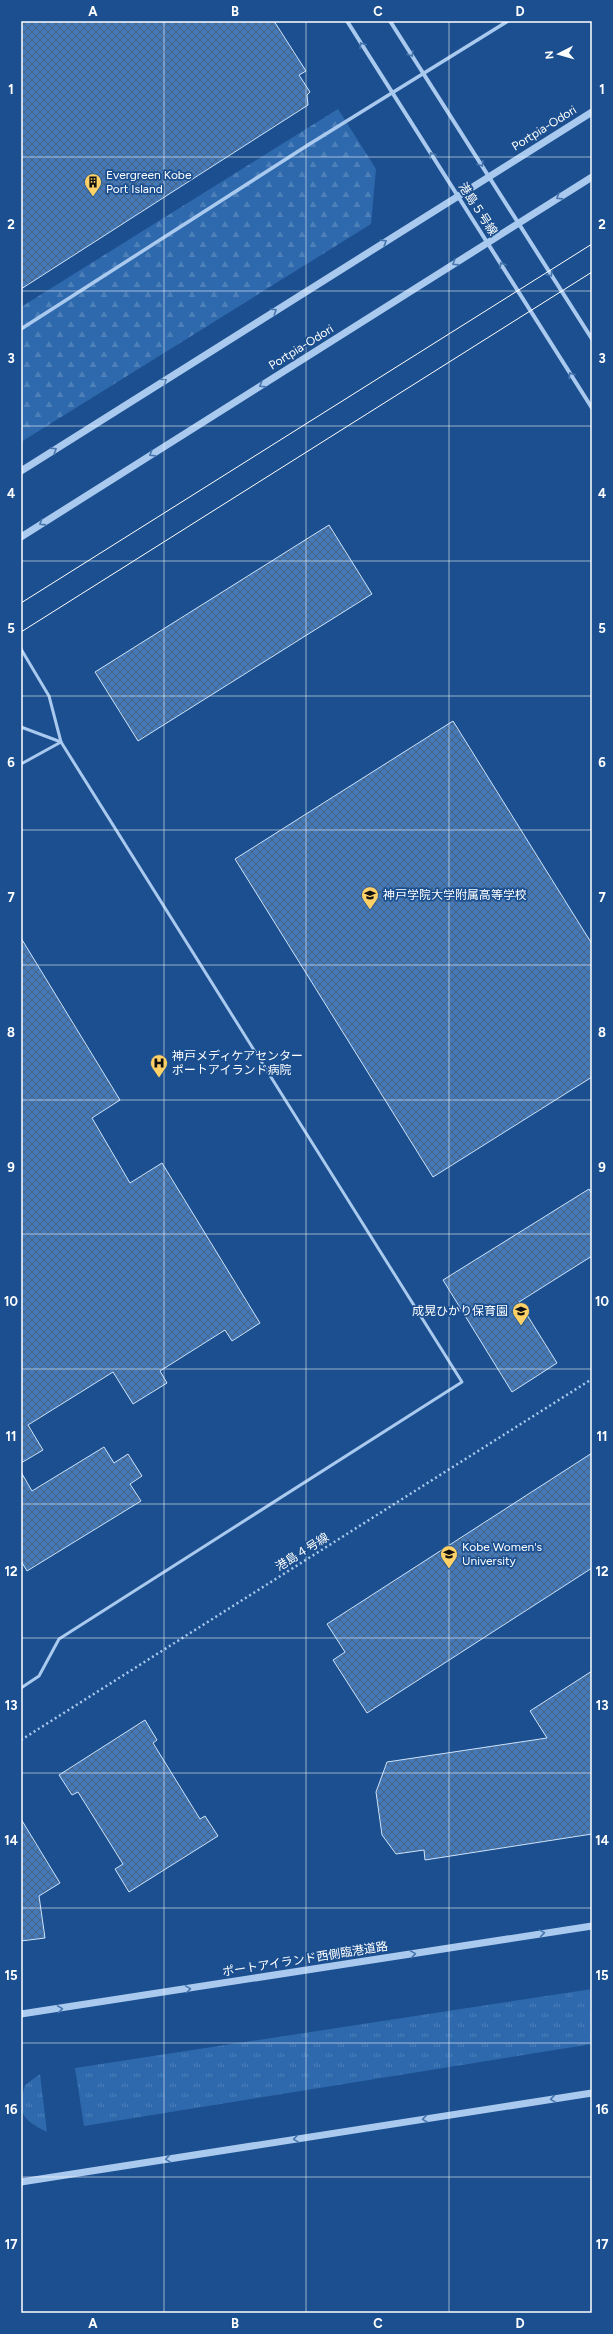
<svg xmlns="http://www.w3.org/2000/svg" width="613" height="2334" viewBox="0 0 613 2334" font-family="Figtree,'Noto Sans JP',sans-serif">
<defs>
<pattern id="grass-tufts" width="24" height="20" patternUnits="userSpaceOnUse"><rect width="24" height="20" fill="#2e69ad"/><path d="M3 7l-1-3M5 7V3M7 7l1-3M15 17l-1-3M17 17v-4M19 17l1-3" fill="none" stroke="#4d80b9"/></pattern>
<pattern id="forest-firs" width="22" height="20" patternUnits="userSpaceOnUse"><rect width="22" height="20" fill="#2e69ad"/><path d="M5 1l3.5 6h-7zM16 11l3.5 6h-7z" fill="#4d80b9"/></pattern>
<pattern id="building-cross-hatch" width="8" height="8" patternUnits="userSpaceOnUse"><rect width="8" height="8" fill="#4478b7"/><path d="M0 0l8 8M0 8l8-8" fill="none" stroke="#486282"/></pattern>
</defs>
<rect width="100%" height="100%" fill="#1b4f8f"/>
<g fill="url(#grass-tufts)">
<path d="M 592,1989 L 592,2044 L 84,2126 L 75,2068 Z"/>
<path d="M 40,2074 L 47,2132 C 22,2120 17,2113 25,2085 Z"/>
</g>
<path fill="url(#forest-firs)" d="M 338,109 L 376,169 L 371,224 L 21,442 L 21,307 Z"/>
<g fill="url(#building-cross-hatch)" stroke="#cfe3fa">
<path d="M 21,21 L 274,21 L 306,71 L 299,75 L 310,92 L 307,95 L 308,105 L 21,289 Z"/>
<path d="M 329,525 L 372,594 L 138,741 L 95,672 Z"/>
<path d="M 453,721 L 592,944 L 592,1077 L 433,1177 L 235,859 Z"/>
<path d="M 21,938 L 120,1100 L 92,1118 L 130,1183 L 162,1163 L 260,1323 L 232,1341 L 225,1330 L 160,1371 L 167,1383 L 133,1404 L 113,1372 L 28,1425 L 43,1450 L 21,1463 Z"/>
<path d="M 589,1189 L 592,1194 L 592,1256 L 519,1302 L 557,1363 L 512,1392 L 443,1280 Z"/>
<path d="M 104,1447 L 114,1463 L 128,1454 L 142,1476 L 130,1484 L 141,1501 L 27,1571 L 21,1561 L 21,1472 L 32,1491 Z"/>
<path d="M 592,1453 L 592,1568 L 367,1713 L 333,1660 L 345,1652 L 327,1624 Z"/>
<path d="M 592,1671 L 592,1834 L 425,1860 L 424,1850 L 396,1854 L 382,1835 L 376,1792 L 387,1762 L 547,1738 L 530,1711 Z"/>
<path d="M 145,1720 L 157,1740 L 153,1743 L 200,1819 L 205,1816 L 218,1836 L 129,1892 L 115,1869 L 123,1864 L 78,1792 L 72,1795 L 59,1775 Z"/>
<path d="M 21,1819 L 60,1883 L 39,1896 L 45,1938 L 21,1941 Z"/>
</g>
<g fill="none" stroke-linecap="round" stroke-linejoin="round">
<path stroke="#a9c9ee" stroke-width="2.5" stroke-dasharray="2 3" stroke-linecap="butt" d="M 21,1740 L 592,1379"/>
<g stroke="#a9c9ee" stroke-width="3">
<path d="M 21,649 L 49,696 L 61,742 L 462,1382 L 59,1639 L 39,1676 L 21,1688"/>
<path d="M 21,727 L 61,742"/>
<path d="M 21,764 L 61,742"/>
</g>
<path stroke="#a9c9ee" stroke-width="3.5" d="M 21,329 L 308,145"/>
<g stroke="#a9c9ee" stroke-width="4">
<path d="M 347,21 L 592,408"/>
<path d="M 390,21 L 592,339"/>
</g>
<g stroke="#a9c9ee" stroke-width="7">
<path d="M 21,471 L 592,112"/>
<path d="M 21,537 L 592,177"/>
<path d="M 21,2014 L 592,1926"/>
<path d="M 21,2182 L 592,2093"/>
</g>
<g stroke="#fff" stroke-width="1">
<path d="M 21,603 L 592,244"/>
<path d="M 21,632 L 592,272"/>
</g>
<path stroke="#a9c9ee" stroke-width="3.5" d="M 308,145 L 508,21"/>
</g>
<defs><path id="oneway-chevron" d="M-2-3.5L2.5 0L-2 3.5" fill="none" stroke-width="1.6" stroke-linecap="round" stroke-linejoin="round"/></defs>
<g stroke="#4674ac">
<use href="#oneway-chevron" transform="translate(362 45) rotate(-122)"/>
<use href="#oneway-chevron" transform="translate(411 54) rotate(58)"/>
<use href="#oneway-chevron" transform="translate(432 155) rotate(-122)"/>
<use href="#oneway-chevron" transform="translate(481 164) rotate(58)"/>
<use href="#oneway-chevron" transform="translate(559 197) rotate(148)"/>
<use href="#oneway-chevron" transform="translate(384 242) rotate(-32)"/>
<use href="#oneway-chevron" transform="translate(455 263) rotate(148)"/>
<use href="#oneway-chevron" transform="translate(502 265) rotate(-122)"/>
<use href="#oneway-chevron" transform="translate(550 274) rotate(58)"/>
<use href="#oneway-chevron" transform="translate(274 311) rotate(-32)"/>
<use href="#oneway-chevron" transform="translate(571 375) rotate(-122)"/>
<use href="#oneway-chevron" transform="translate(164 381) rotate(-32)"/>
<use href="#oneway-chevron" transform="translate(262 385) rotate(148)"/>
<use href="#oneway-chevron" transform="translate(54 450) rotate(-32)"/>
<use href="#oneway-chevron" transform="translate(152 454) rotate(148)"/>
<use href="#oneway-chevron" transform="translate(42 523) rotate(148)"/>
<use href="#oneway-chevron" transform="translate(542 1933) rotate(-9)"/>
<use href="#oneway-chevron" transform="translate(413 1954) rotate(-9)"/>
<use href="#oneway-chevron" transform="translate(188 1989) rotate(-9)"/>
<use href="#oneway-chevron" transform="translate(60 2009) rotate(-9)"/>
<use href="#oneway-chevron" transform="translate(553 2099) rotate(171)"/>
<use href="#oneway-chevron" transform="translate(425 2119) rotate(171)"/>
<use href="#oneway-chevron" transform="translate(296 2139) rotate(171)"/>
<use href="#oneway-chevron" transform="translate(168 2159) rotate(171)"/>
</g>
<path fill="none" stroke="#fff" stroke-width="1" stroke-opacity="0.55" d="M 164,21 L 164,2313M 306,21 L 306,2313M 449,21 L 449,2313M 21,157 L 592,157M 21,291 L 592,291M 21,426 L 592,426M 21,561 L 592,561M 21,696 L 592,696M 21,830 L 592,830M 21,965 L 592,965M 21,1100 L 592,1100M 21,1234 L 592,1234M 21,1369 L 592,1369M 21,1504 L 592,1504M 21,1638 L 592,1638M 21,1773 L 592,1773M 21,1908 L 592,1908M 21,2043 L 592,2043M 21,2177 L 592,2177"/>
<defs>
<g id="building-pin" transform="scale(0.9)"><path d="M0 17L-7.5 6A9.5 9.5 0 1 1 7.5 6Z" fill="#ffd166" stroke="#1b4f8f"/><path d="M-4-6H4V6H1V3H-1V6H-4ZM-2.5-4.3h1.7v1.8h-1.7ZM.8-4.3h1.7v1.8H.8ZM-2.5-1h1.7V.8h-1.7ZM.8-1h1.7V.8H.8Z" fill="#111"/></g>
<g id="school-pin" transform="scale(0.9)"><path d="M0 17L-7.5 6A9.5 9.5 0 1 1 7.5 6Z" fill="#ffd166" stroke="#1b4f8f"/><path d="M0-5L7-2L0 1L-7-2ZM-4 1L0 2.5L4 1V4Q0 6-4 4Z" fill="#111"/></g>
<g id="hospital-pin" transform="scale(0.9)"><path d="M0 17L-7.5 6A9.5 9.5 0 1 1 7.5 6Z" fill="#ffd166" stroke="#1b4f8f"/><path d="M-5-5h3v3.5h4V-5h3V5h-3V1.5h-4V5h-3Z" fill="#111"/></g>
<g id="university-pin" transform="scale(0.9)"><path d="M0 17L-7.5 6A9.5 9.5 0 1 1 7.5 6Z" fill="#ffd166" stroke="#1b4f8f"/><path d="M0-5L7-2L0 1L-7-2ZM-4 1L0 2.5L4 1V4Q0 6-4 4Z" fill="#111"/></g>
</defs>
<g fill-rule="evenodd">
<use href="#building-pin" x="93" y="182"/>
<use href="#school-pin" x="370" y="895"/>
<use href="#hospital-pin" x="159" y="1063"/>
<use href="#school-pin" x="521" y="1311"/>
<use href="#university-pin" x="449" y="1554"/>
</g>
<g text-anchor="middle" stroke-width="3.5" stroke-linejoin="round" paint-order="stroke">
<g font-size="12" fill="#fff" stroke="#1b4f8f">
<text transform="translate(544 128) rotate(-32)" y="4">Portpia-Odori</text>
<text transform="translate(478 209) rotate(57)" y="4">港島５号線</text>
<text transform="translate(301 347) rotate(-32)" y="4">Portpia-Odori</text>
<text transform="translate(302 1552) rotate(-32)" y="4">港島４号線</text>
<text transform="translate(305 1959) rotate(-9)" y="4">ポートアイランド西側臨港道路</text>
</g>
<g font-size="12" fill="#fff" stroke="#1b4f8f" text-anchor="start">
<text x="106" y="179">Evergreen Kobe<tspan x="106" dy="14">Port Island</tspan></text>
<text x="383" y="899">神戸学院大学附属高等学校</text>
<text x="172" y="1060">神戸メディケアセンター<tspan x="172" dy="14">ポートアイランド病院</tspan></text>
<text x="508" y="1315" text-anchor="end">成晃ひかり保育園</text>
<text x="462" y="1551">Kobe Women's<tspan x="462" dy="14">University</tspan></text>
</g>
</g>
<rect width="613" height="2334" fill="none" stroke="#1b4f8f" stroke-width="44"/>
<g transform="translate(559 54) rotate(264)" stroke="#1b4f8f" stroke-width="3" paint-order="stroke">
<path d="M0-3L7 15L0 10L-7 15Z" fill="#ffffff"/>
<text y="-6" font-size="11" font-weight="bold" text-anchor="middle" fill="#ffffff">N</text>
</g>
<rect x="22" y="22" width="569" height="2290" fill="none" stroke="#fff" stroke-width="1.5"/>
<g font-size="13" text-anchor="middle" font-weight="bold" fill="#fff">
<text x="93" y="16">A</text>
<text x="235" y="16">B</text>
<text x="378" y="16">C</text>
<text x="520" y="16">D</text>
<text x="11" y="94">1</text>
<text x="602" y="94">1</text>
<text x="11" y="229">2</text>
<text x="602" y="229">2</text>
<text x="11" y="363">3</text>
<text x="602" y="363">3</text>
<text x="11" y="498">4</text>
<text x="602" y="498">4</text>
<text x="11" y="633">5</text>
<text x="602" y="633">5</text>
<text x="11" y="767">6</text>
<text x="602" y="767">6</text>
<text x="11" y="902">7</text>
<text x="602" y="902">7</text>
<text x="11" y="1037">8</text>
<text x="602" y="1037">8</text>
<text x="11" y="1172">9</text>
<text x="602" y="1172">9</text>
<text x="11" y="1306">10</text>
<text x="602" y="1306">10</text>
<text x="11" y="1441">11</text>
<text x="602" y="1441">11</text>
<text x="11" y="1576">12</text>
<text x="602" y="1576">12</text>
<text x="11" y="1710">13</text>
<text x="602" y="1710">13</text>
<text x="11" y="1845">14</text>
<text x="602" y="1845">14</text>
<text x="11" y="1980">15</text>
<text x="602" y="1980">15</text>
<text x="11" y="2114">16</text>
<text x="602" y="2114">16</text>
<text x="11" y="2249">17</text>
<text x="602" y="2249">17</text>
<text x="93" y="2328">A</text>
<text x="235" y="2328">B</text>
<text x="378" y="2328">C</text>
<text x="520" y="2328">D</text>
</g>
</svg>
